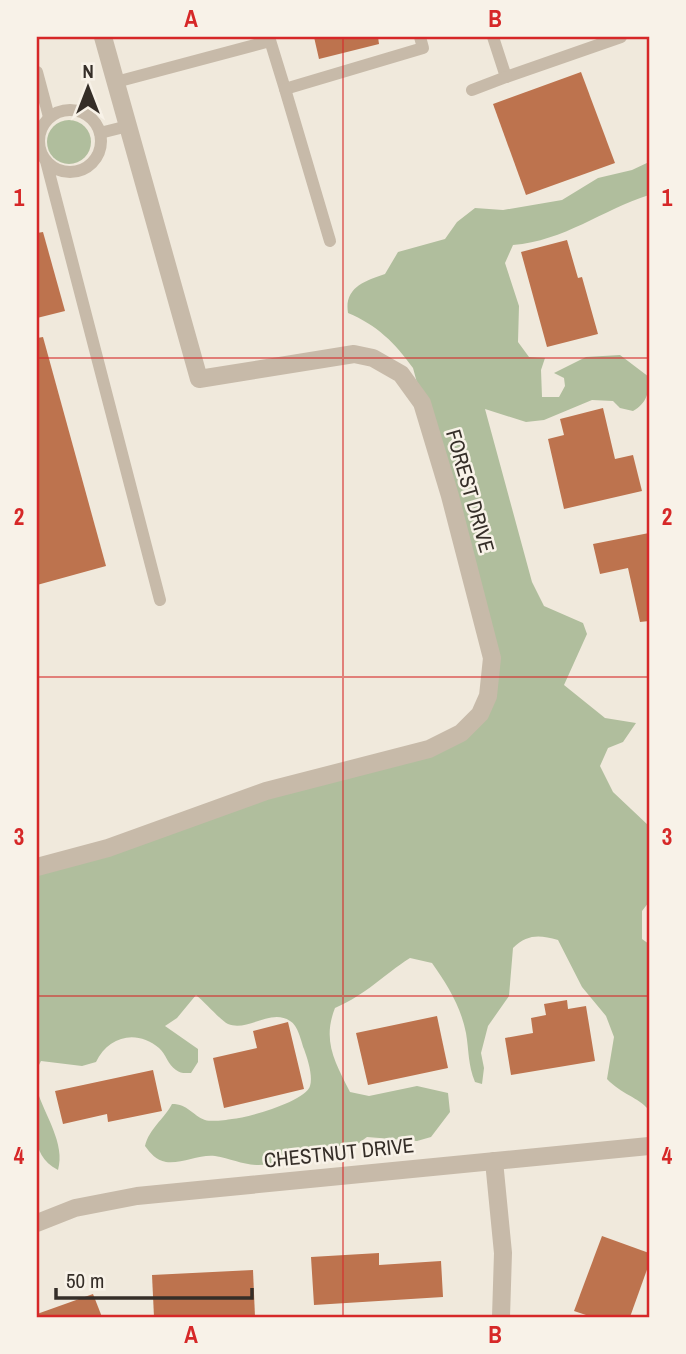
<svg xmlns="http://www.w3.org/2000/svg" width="686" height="1354" viewBox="0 0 686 1354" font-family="'Archivo Narrow',sans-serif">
<rect width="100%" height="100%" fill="#f0e9dc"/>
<g fill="#b0be9d">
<circle cx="69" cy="142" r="22"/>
<path d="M 649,162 L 649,195 C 602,210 564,241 513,245 L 505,263 L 519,306 L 518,342 L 529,357 L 545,358 L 541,370 L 542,397 L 559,397 L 565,386 L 564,378 L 554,373 L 586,357 L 620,355 L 649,377 C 649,393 647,403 633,411 L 620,408 L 613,401 L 592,400 L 544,420 L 526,422 L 485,409 L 532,582 L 544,606 L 583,623 L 587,634 L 564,685 L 605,718 L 636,723 L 623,742 L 608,748 L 600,766 L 613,792 L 649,826 L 649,902 L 642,911 L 642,939 L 649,944 L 647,1015 L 649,1110 C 638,1097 621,1094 607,1079 L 614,1037 L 606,1016 L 582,987 L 558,940 C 539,935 528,934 513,948 L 509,996 L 488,1026 L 481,1053 L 484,1068 L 482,1084 L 475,1082 C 468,1065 469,1051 466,1033 C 461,1007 447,984 432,963 L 410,958 C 382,976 367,994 335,1008 C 322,1041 335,1062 350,1092 L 369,1096 L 417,1086 L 448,1093 L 450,1112 L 431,1137 L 417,1141 L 367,1137 L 352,1148 C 307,1139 307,1158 269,1164 C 248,1168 234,1159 215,1156 C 200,1154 182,1164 166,1162 C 156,1160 150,1153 145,1146 C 149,1129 164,1119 172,1104 C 188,1104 192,1115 205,1120 C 212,1122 226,1120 232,1119 C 248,1118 306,1101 310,1086 C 313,1076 308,1060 304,1049 C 301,1041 298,1025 290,1021 C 271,1008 248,1032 228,1024 C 220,1020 205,1002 196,995 L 177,1018 L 165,1026 L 198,1049 L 198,1062 L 191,1073 C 185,1073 181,1074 176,1070 C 168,1065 166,1054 159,1048 C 137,1029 108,1036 96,1062 L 82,1066 L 41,1061 L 37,1069 L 37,867 L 429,749 L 480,714 L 492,658 L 413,368 C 395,343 377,325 348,313 C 344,288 364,281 385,274 L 398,252 L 445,239 L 457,222 L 475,208 L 503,210 L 562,200 L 598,178 L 632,170 Z"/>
<path d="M 37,1090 C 44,1114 66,1144 58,1170 C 27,1154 37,1120 37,1090 Z"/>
</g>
<g fill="#bd734e">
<path d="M 314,37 L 378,37 L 379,44 L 319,59 Z"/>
<path d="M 581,72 L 615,163 L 526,195 L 493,104 Z"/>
<path d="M 43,232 L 65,311 L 37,318 L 37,233 Z"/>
<path d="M 567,240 L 578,278 L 582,277 L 598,334 L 547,347 L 521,252 Z"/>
<path d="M 43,337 L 106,566 L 37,585 L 37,338 Z"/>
<path d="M 603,408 L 615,459 L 633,455 L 642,491 L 564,509 L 548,439 L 564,435 L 560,419 Z"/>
<path d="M 649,533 L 649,621 L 640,622 L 628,568 L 600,574 L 593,544 Z"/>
<path d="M 567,1000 L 568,1009 L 586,1006 L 595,1061 L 511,1075 L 505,1038 L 533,1033 L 531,1018 L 546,1015 L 544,1004 Z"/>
<path d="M 437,1016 L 448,1068 L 368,1085 L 356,1033 Z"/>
<path d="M 288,1022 L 304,1089 L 224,1108 L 213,1058 L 257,1048 L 253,1031 Z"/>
<path d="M 153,1070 L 162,1111 L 108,1122 L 107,1114 L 63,1124 L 55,1091 Z"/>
<path d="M 602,1236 L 649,1253 L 649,1264 L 630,1317 L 592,1317 L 574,1311 Z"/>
<path d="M 379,1253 L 379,1265 L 441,1261 L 443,1297 L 314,1305 L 311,1257 Z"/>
<path d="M 253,1270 L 255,1317 L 154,1317 L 152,1275 Z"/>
<path d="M 93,1294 L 102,1317 L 37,1317 L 37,1314 Z"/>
</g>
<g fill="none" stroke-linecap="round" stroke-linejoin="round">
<g stroke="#c7baa9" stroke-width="12">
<path d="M 269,37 L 285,89 L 423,48 L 420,37"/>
<path d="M 493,37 L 506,77 L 621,37"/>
<path d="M 37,72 L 49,117"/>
<path d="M 116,82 L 270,41"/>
<path d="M 285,89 L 330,241"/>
<path d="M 472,90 L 506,77"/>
<circle cx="70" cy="141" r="31"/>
<path d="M 100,133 L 128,126"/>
<path d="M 46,161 L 160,600"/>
</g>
<g stroke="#c7baa9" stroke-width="18">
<path d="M 37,867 L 108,848 L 266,791 L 429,749 L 461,733 L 480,714 L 488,696 L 492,658 L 450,496 L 422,403 L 401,374 L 373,358 L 354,354 L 199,379 L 103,37"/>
<path d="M 494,1161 L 503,1253 L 501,1317"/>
<path d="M 37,1223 L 75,1208 L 137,1196 L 649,1146"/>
</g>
</g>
<path fill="none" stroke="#d62828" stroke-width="2" stroke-opacity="0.55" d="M 343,37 L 343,1317M 37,358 L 649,358M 37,677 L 649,677M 37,996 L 649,996"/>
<g text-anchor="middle" stroke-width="5" stroke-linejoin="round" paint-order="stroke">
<g font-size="21" fill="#352e28" stroke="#f8f2e8">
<text transform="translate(470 491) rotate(74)" y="7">FOREST DRIVE</text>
<text transform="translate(339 1153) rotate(-6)" y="7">CHESTNUT DRIVE</text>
</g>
</g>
<rect width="686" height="1354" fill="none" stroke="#f8f2e8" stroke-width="77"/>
<g transform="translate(88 88)" stroke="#f8f2e8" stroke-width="5" paint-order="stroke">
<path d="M0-5L12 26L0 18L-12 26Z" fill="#352e28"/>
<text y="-10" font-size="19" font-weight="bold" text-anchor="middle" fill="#352e28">N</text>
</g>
<path d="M56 1288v10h196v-10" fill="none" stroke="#352e28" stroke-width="3.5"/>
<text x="66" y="1288" font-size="21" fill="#352e28" stroke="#f8f2e8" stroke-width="5" paint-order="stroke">50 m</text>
<rect x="38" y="38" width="610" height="1278" fill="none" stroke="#d62828" stroke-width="2.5"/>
<g font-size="23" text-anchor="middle" font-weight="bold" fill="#d62828">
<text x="191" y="27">A</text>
<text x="495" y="27">B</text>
<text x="19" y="206">1</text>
<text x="667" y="206">1</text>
<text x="19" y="525">2</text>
<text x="667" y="525">2</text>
<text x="19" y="845">3</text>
<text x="667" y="845">3</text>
<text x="19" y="1164">4</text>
<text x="667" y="1164">4</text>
<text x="191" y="1343">A</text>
<text x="495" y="1343">B</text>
</g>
</svg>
